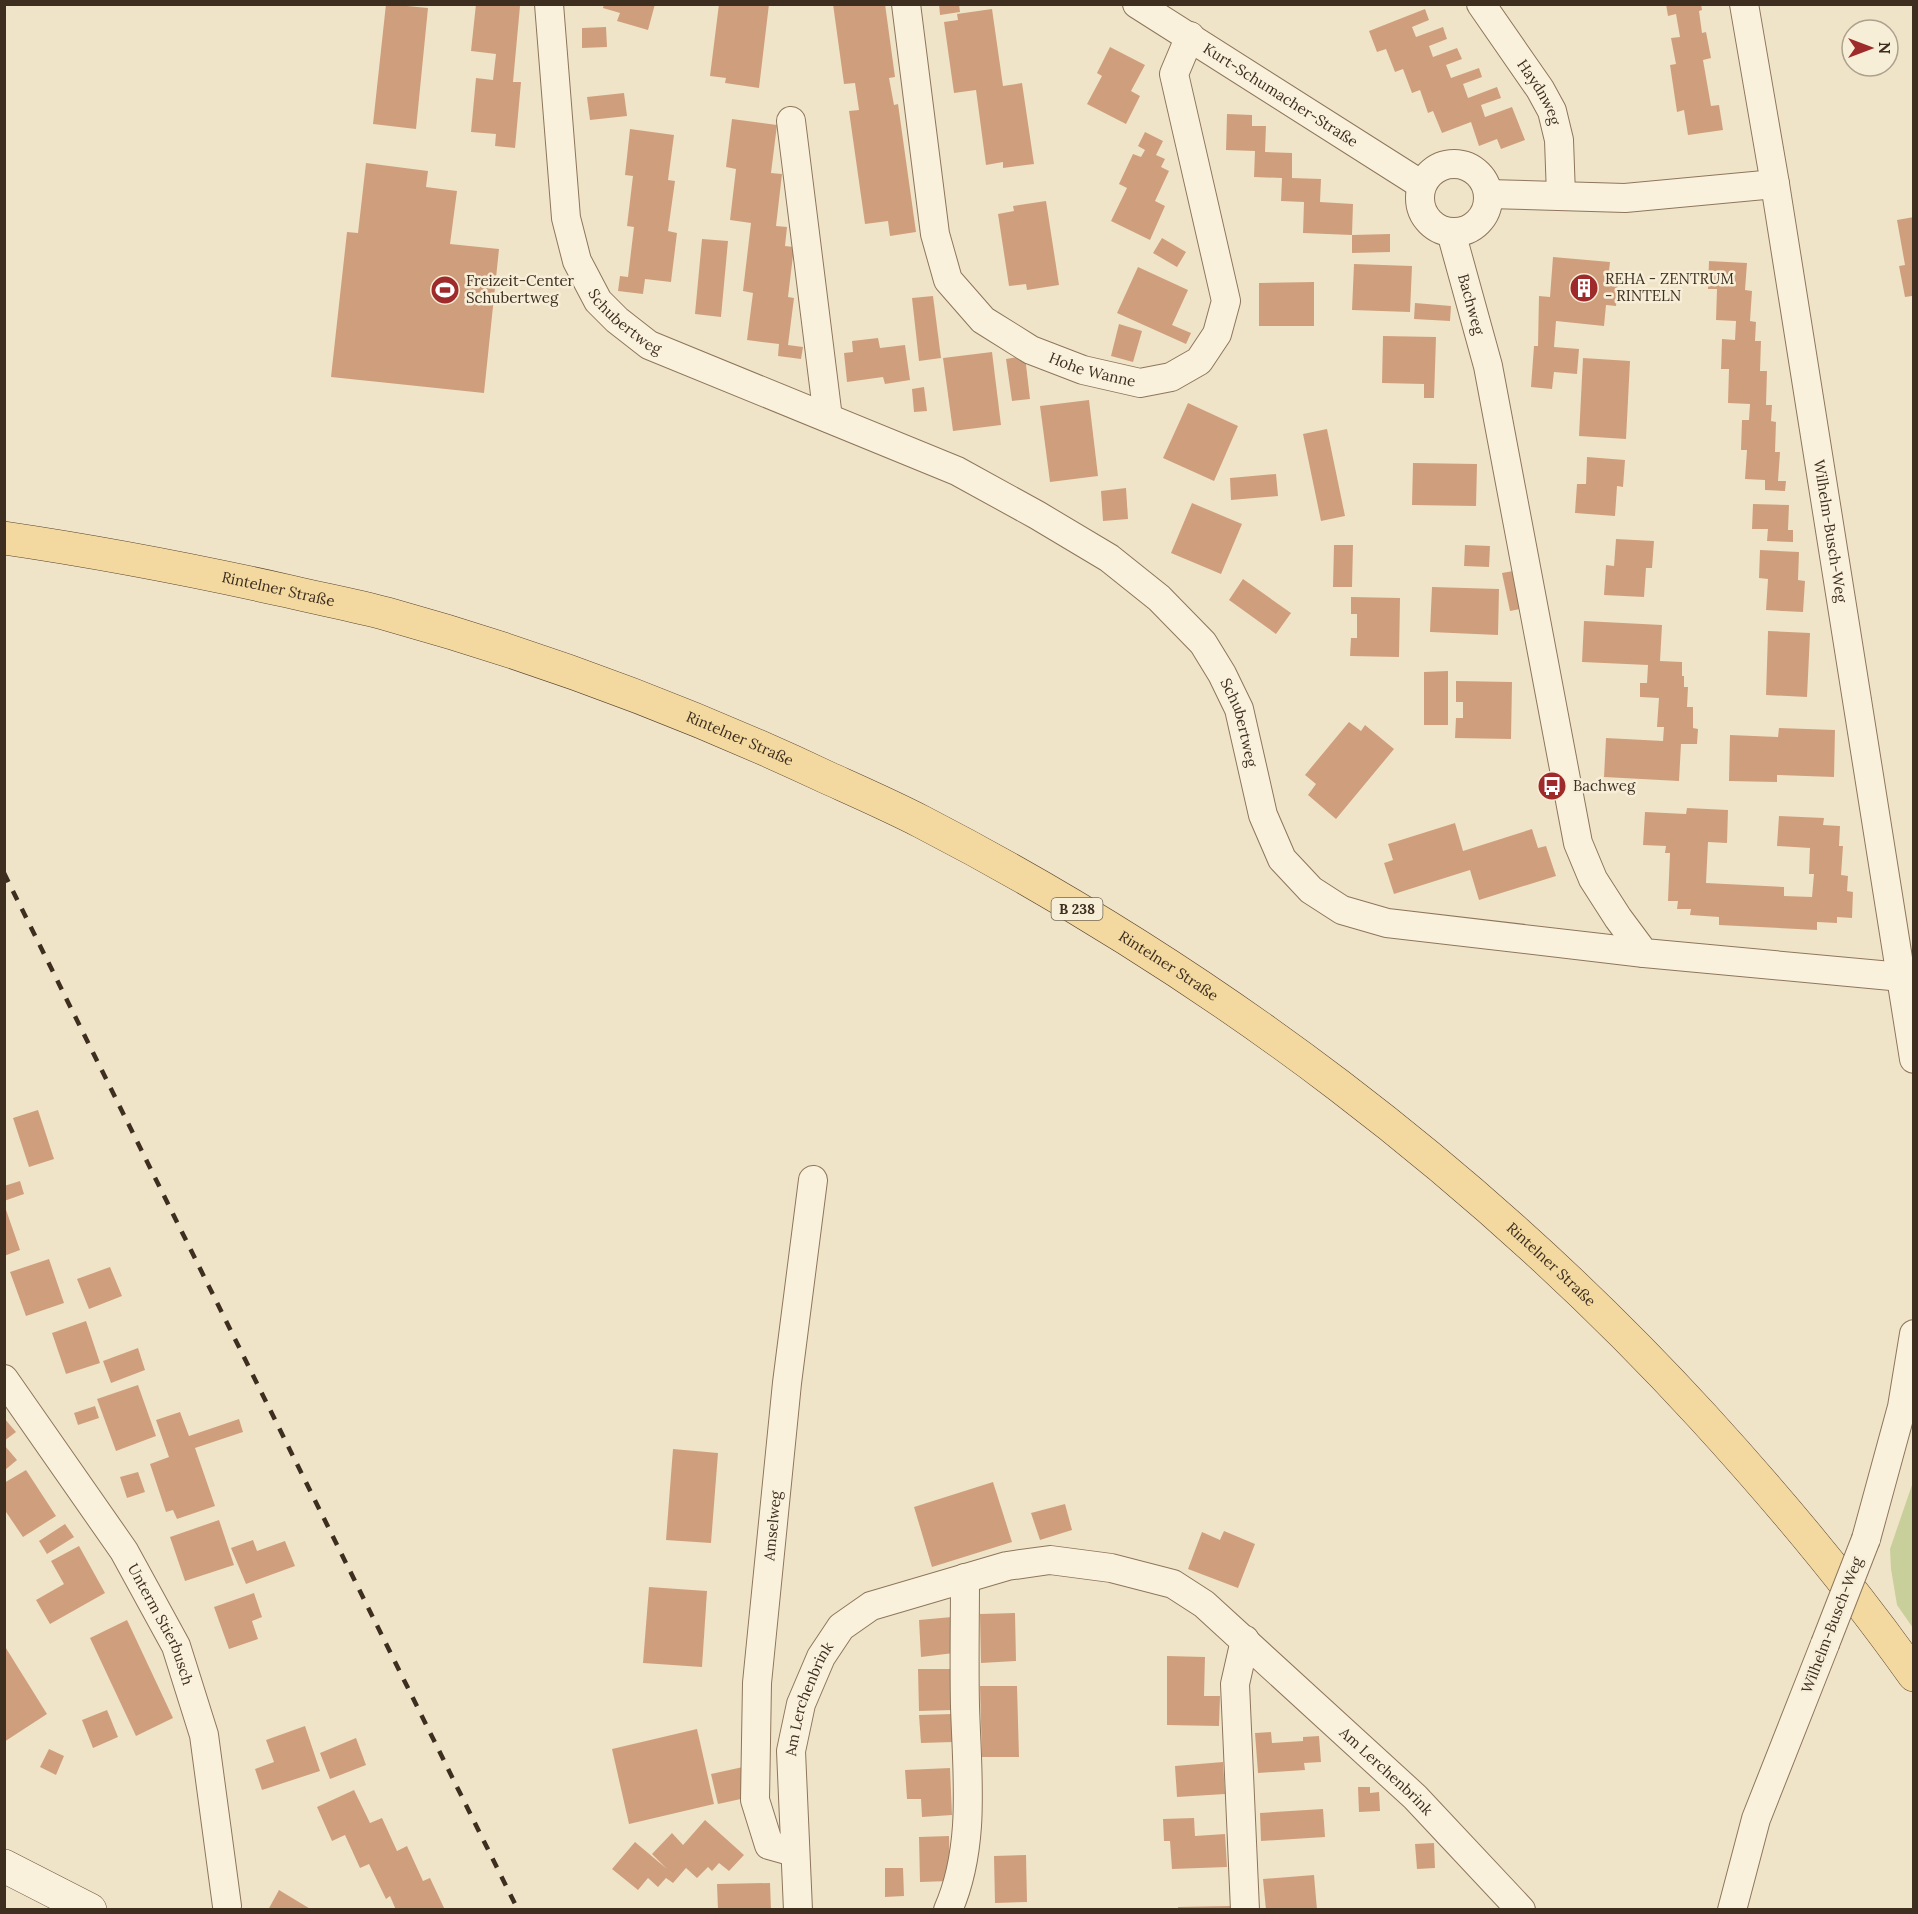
<svg xmlns="http://www.w3.org/2000/svg" width="1918" height="1914" viewBox="0 0 1918 1914" font-family="Lora,serif">
<rect width="100%" height="100%" fill="#f0e4c8"/>
<path fill="#c9cf9b" d="M 1913,1482 L 1913,1628 L 1897,1605 L 1891,1569 L 1890,1549 Z"/>
<g fill="#cf9f7d">
<path d="M 386,4 L 428,8 L 416,129 L 373,124 Z"/>
<path d="M 476,4 L 520,6 L 513,82 L 521,82 L 515,148 L 495,146 L 496,134 L 471,132 L 476,78 L 493,80 L 496,54 L 471,51 Z"/>
<path d="M 604,4 L 655,4 L 648,30 L 617,21 L 620,13 L 603,8 Z"/>
<path d="M 719,4 L 769,4 L 759,88 L 725,83 L 726,78 L 710,76 Z"/>
<path d="M 833,4 L 885,4 L 895,77 L 889,78 L 894,105 L 898,104 L 916,232 L 890,236 L 888,221 L 865,224 L 849,111 L 859,110 L 855,83 L 844,84 Z"/>
<path d="M 939,4 L 959,4 L 960,12 L 940,15 Z"/>
<path d="M 1666,4 L 1701,4 L 1702,10 L 1699,11 L 1702,33 L 1706,32 L 1711,58 L 1703,60 L 1711,106 L 1719,105 L 1723,130 L 1688,135 L 1684,110 L 1677,112 L 1670,65 L 1676,64 L 1671,38 L 1680,37 L 1676,14 L 1668,16 Z"/>
<path d="M 992,9 L 1003,86 L 1022,83 L 1034,164 L 1003,168 L 1003,162 L 986,165 L 976,90 L 954,93 L 944,22 L 958,20 L 957,14 Z"/>
<path d="M 1425,9 L 1429,20 L 1412,27 L 1416,37 L 1443,27 L 1447,39 L 1429,46 L 1433,57 L 1457,48 L 1462,59 L 1446,65 L 1451,78 L 1479,68 L 1482,77 L 1463,84 L 1468,98 L 1497,87 L 1501,98 L 1481,105 L 1485,117 L 1512,107 L 1525,140 L 1501,149 L 1497,139 L 1479,146 L 1471,122 L 1442,133 L 1433,111 L 1428,113 L 1420,90 L 1412,93 L 1403,69 L 1395,72 L 1386,49 L 1377,52 L 1369,31 Z"/>
<path d="M 606,27 L 607,47 L 582,48 L 582,28 Z"/>
<path d="M 1110,47 L 1145,65 L 1131,91 L 1140,96 L 1126,124 L 1087,104 L 1102,76 L 1097,73 Z"/>
<path d="M 624,93 L 627,116 L 590,120 L 587,97 Z"/>
<path d="M 1227,114 L 1252,115 L 1252,126 L 1266,126 L 1265,152 L 1292,153 L 1292,178 L 1321,179 L 1320,202 L 1353,204 L 1352,235 L 1390,234 L 1390,252 L 1352,253 L 1352,235 L 1303,233 L 1304,202 L 1281,201 L 1282,178 L 1254,177 L 1255,151 L 1226,150 Z"/>
<path d="M 732,119 L 777,125 L 771,173 L 782,174 L 776,226 L 787,227 L 785,246 L 794,247 L 788,297 L 794,298 L 788,345 L 803,347 L 801,359 L 778,356 L 779,344 L 747,340 L 753,293 L 743,291 L 751,223 L 730,220 L 736,169 L 726,167 Z"/>
<path d="M 630,129 L 674,135 L 668,180 L 675,181 L 668,231 L 677,233 L 671,282 L 645,279 L 643,294 L 618,291 L 620,276 L 628,277 L 634,227 L 627,226 L 633,176 L 625,175 Z"/>
<path d="M 1145,132 L 1163,141 L 1156,155 L 1165,159 L 1161,167 L 1169,171 L 1155,201 L 1165,206 L 1150,240 L 1111,221 L 1127,188 L 1119,184 L 1133,154 L 1141,157 L 1145,150 L 1138,146 Z"/>
<path d="M 366,163 L 428,171 L 426,187 L 457,191 L 450,244 L 499,249 L 484,393 L 331,377 L 347,232 L 358,233 Z"/>
<path d="M 1046,201 L 1059,285 L 1027,290 L 1026,284 L 1009,286 L 998,214 L 1014,211 L 1013,206 Z"/>
<path d="M 1914,217 L 1914,301 L 1912,301 L 1912,296 L 1905,297 L 1899,266 L 1905,265 L 1897,220 Z"/>
<path d="M 1162,238 L 1186,252 L 1177,267 L 1153,253 Z"/>
<path d="M 702,239 L 728,241 L 721,317 L 695,314 Z"/>
<path d="M 1553,257 L 1610,262 L 1608,280 L 1618,281 L 1616,306 L 1606,305 L 1604,326 L 1556,321 L 1554,347 L 1579,349 L 1577,374 L 1554,372 L 1552,389 L 1531,387 L 1534,346 L 1538,346 L 1539,296 L 1550,297 Z"/>
<path d="M 1709,261 L 1747,263 L 1745,290 L 1752,291 L 1750,321 L 1756,322 L 1755,341 L 1761,341 L 1760,371 L 1767,371 L 1766,405 L 1772,405 L 1771,421 L 1776,422 L 1775,452 L 1780,452 L 1778,481 L 1786,481 L 1785,491 L 1765,490 L 1765,480 L 1745,479 L 1747,450 L 1741,450 L 1742,420 L 1749,420 L 1750,404 L 1728,403 L 1729,369 L 1721,369 L 1722,339 L 1735,340 L 1736,321 L 1716,320 L 1717,289 L 1708,289 Z"/>
<path d="M 1354,264 L 1412,266 L 1410,312 L 1352,310 Z"/>
<path d="M 1138,267 L 1188,290 L 1172,325 L 1191,333 L 1186,344 L 1117,313 Z"/>
<path d="M 1314,282 L 1314,326 L 1259,326 L 1259,283 Z"/>
<path d="M 933,296 L 941,358 L 919,361 L 912,298 Z"/>
<path d="M 1415,303 L 1451,306 L 1450,321 L 1414,319 Z"/>
<path d="M 1119,324 L 1142,331 L 1133,362 L 1111,356 Z"/>
<path d="M 1383,336 L 1436,337 L 1434,398 L 1424,398 L 1424,384 L 1382,383 Z"/>
<path d="M 878,338 L 880,348 L 905,345 L 910,380 L 885,384 L 883,377 L 847,382 L 844,353 L 853,352 L 852,341 Z"/>
<path d="M 992,352 L 1001,425 L 953,431 L 943,358 Z"/>
<path d="M 1025,356 L 1030,399 L 1012,401 L 1006,359 Z"/>
<path d="M 1583,358 L 1630,361 L 1626,439 L 1579,436 Z"/>
<path d="M 924,387 L 927,411 L 914,412 L 912,389 Z"/>
<path d="M 1089,400 L 1098,476 L 1050,482 L 1040,406 Z"/>
<path d="M 1188,403 L 1238,426 L 1214,481 L 1163,458 Z"/>
<path d="M 1327,429 L 1345,516 L 1321,521 L 1303,434 Z"/>
<path d="M 1587,457 L 1625,460 L 1623,487 L 1617,486 L 1615,516 L 1575,513 L 1577,484 L 1586,484 Z"/>
<path d="M 1413,463 L 1477,464 L 1476,506 L 1412,505 Z"/>
<path d="M 1276,474 L 1278,496 L 1231,500 L 1230,478 Z"/>
<path d="M 1126,488 L 1128,519 L 1103,521 L 1101,491 Z"/>
<path d="M 1192,503 L 1242,524 L 1221,574 L 1171,553 Z"/>
<path d="M 1753,504 L 1789,505 L 1788,530 L 1793,530 L 1793,542 L 1767,541 L 1768,529 L 1752,529 Z"/>
<path d="M 1616,539 L 1654,541 L 1652,568 L 1646,568 L 1644,597 L 1604,595 L 1606,565 L 1614,566 Z"/>
<path d="M 1334,545 L 1353,545 L 1352,587 L 1333,587 Z"/>
<path d="M 1465,545 L 1490,546 L 1489,567 L 1464,566 Z"/>
<path d="M 1760,550 L 1799,552 L 1798,580 L 1805,581 L 1803,612 L 1766,610 L 1768,579 L 1759,578 Z"/>
<path d="M 1513,571 L 1520,609 L 1510,611 L 1502,573 Z"/>
<path d="M 1243,579 L 1291,613 L 1276,634 L 1229,600 Z"/>
<path d="M 1432,587 L 1499,589 L 1498,635 L 1430,632 Z"/>
<path d="M 1351,597 L 1400,598 L 1399,657 L 1350,656 L 1351,638 L 1357,638 L 1357,614 L 1351,614 Z"/>
<path d="M 1584,621 L 1662,625 L 1660,661 L 1682,662 L 1682,676 L 1684,676 L 1684,687 L 1688,687 L 1687,707 L 1693,707 L 1693,728 L 1698,729 L 1697,744 L 1681,744 L 1679,781 L 1604,777 L 1606,738 L 1663,741 L 1664,727 L 1657,727 L 1659,698 L 1640,697 L 1640,683 L 1647,683 L 1648,665 L 1582,662 Z"/>
<path d="M 1768,631 L 1810,633 L 1807,697 L 1766,695 Z"/>
<path d="M 1448,671 L 1448,725 L 1424,725 L 1424,672 Z"/>
<path d="M 1456,681 L 1512,682 L 1511,739 L 1455,738 L 1456,718 L 1463,718 L 1463,702 L 1456,702 Z"/>
<path d="M 1349,722 L 1361,731 L 1365,725 L 1394,749 L 1336,819 L 1308,795 L 1316,784 L 1305,775 Z"/>
<path d="M 1779,728 L 1835,730 L 1834,777 L 1777,775 L 1777,782 L 1729,781 L 1730,735 L 1778,737 Z"/>
<path d="M 1687,808 L 1728,810 L 1727,843 L 1708,842 L 1706,883 L 1784,887 L 1784,896 L 1812,897 L 1814,874 L 1809,874 L 1810,848 L 1777,846 L 1779,816 L 1824,818 L 1823,825 L 1840,826 L 1839,846 L 1843,846 L 1841,875 L 1848,876 L 1847,891 L 1853,892 L 1852,918 L 1837,917 L 1837,923 L 1817,922 L 1817,930 L 1719,925 L 1719,917 L 1690,915 L 1691,909 L 1677,909 L 1678,901 L 1668,901 L 1670,853 L 1665,853 L 1666,846 L 1643,845 L 1645,812 L 1686,814 Z"/>
<path d="M 1455,823 L 1463,851 L 1532,829 L 1538,848 L 1546,846 L 1556,876 L 1479,900 L 1470,870 L 1394,894 L 1384,863 L 1393,860 L 1388,844 Z"/>
<path d="M 38,1110 L 54,1159 L 29,1167 L 13,1118 Z"/>
<path d="M 20,1181 L 24,1194 L 4,1201 L 4,1186 Z"/>
<path d="M 4,1204 L 20,1250 L 4,1256 Z"/>
<path d="M 49,1259 L 64,1303 L 26,1316 L 10,1272 Z"/>
<path d="M 110,1267 L 122,1296 L 89,1309 L 77,1279 Z"/>
<path d="M 86,1321 L 100,1363 L 66,1374 L 52,1333 Z"/>
<path d="M 138,1348 L 145,1370 L 111,1383 L 103,1361 Z"/>
<path d="M 138,1385 L 156,1436 L 116,1451 L 97,1399 Z"/>
<path d="M 95,1406 L 99,1418 L 78,1425 L 74,1413 Z"/>
<path d="M 180,1412 L 189,1436 L 239,1419 L 243,1432 L 195,1448 L 215,1506 L 177,1519 L 173,1510 L 166,1512 L 150,1464 L 169,1457 L 156,1420 Z"/>
<path d="M 4,1418 L 16,1432 L 4,1441 Z"/>
<path d="M 5,1446 L 17,1460 L 5,1470 Z"/>
<path d="M 673,1449 L 718,1453 L 711,1543 L 666,1540 Z"/>
<path d="M 26,1470 L 56,1516 L 23,1537 L 4,1509 L 4,1483 Z"/>
<path d="M 138,1472 L 145,1492 L 127,1498 L 120,1477 Z"/>
<path d="M 993,1482 L 1012,1542 L 932,1567 L 914,1507 Z"/>
<path d="M 1065,1504 L 1072,1530 L 1040,1540 L 1031,1513 Z"/>
<path d="M 219,1520 L 234,1565 L 185,1581 L 170,1537 Z"/>
<path d="M 65,1524 L 74,1537 L 47,1554 L 39,1541 Z"/>
<path d="M 1224,1531 L 1255,1544 L 1238,1588 L 1188,1569 L 1202,1532 L 1220,1540 Z"/>
<path d="M 253,1540 L 257,1551 L 285,1541 L 295,1566 L 246,1584 L 231,1548 Z"/>
<path d="M 79,1546 L 105,1593 L 50,1624 L 36,1600 L 64,1584 L 51,1561 Z"/>
<path d="M 649,1587 L 707,1591 L 702,1667 L 643,1663 Z"/>
<path d="M 254,1593 L 262,1617 L 252,1621 L 258,1639 L 229,1649 L 214,1607 Z"/>
<path d="M 1015,1613 L 1016,1661 L 981,1663 L 980,1614 Z"/>
<path d="M 952,1617 L 954,1653 L 921,1657 L 919,1620 Z"/>
<path d="M 127,1620 L 173,1718 L 136,1736 L 90,1638 Z"/>
<path d="M 4,1645 L 47,1714 L 4,1742 Z"/>
<path d="M 1167,1656 L 1205,1657 L 1204,1696 L 1220,1696 L 1219,1726 L 1167,1725 Z"/>
<path d="M 918,1669 L 953,1669 L 953,1710 L 919,1711 Z"/>
<path d="M 980,1686 L 1017,1686 L 1019,1757 L 982,1757 Z"/>
<path d="M 107,1710 L 118,1737 L 93,1748 L 82,1720 Z"/>
<path d="M 952,1714 L 953,1742 L 921,1743 L 919,1715 Z"/>
<path d="M 305,1726 L 320,1771 L 262,1790 L 255,1769 L 274,1762 L 266,1740 Z"/>
<path d="M 697,1729 L 714,1804 L 629,1824 L 612,1749 Z"/>
<path d="M 1271,1732 L 1272,1743 L 1303,1741 L 1303,1737 L 1319,1736 L 1321,1762 L 1304,1763 L 1305,1770 L 1258,1773 L 1255,1733 Z"/>
<path d="M 356,1738 L 366,1765 L 330,1779 L 320,1753 Z"/>
<path d="M 49,1749 L 64,1756 L 56,1775 L 40,1767 Z"/>
<path d="M 1223,1762 L 1225,1794 L 1177,1797 L 1175,1766 Z"/>
<path d="M 743,1767 L 750,1797 L 718,1804 L 711,1774 Z"/>
<path d="M 950,1768 L 952,1815 L 922,1817 L 921,1799 L 907,1799 L 905,1770 Z"/>
<path d="M 1358,1787 L 1370,1787 L 1370,1793 L 1379,1792 L 1380,1811 L 1359,1812 Z"/>
<path d="M 354,1790 L 370,1823 L 382,1818 L 397,1851 L 407,1846 L 423,1881 L 430,1878 L 445,1910 L 396,1910 L 390,1896 L 386,1899 L 369,1864 L 360,1868 L 345,1835 L 332,1841 L 317,1807 Z"/>
<path d="M 1323,1809 L 1325,1837 L 1261,1841 L 1260,1813 Z"/>
<path d="M 1194,1818 L 1195,1836 L 1225,1834 L 1227,1867 L 1172,1869 L 1170,1841 L 1164,1841 L 1163,1819 Z"/>
<path d="M 705,1820 L 744,1855 L 729,1871 L 719,1863 L 712,1871 L 708,1867 L 697,1878 L 686,1868 L 673,1883 L 666,1878 L 658,1887 L 648,1878 L 638,1890 L 612,1869 L 635,1842 L 667,1869 L 652,1854 L 672,1833 L 683,1845 Z"/>
<path d="M 949,1836 L 950,1881 L 920,1882 L 919,1837 Z"/>
<path d="M 1434,1843 L 1435,1868 L 1417,1869 L 1415,1844 Z"/>
<path d="M 1026,1855 L 1027,1902 L 995,1903 L 994,1856 Z"/>
<path d="M 885,1868 L 903,1868 L 904,1896 L 885,1897 Z"/>
<path d="M 1314,1875 L 1317,1910 L 1266,1910 L 1263,1879 Z"/>
<path d="M 770,1883 L 771,1910 L 718,1910 L 717,1884 Z"/>
<path d="M 279,1890 L 312,1910 L 268,1910 Z"/>
<path d="M 1230,1906 L 1230,1910 L 1178,1910 L 1178,1907 Z"/>
</g>
<g fill="none" stroke-linecap="round" stroke-linejoin="round">
<g stroke="#8d765c" stroke-width="30">
<g id="street">
<path id="s1" d="M 549,4 L 566,218 L 577,261 L 598,301 L 617,320 L 649,345 L 957,471 L 1037,515 L 1109,558 L 1159,598 L 1203,643 L 1222,674 L 1239,709 L 1263,815 L 1282,859 L 1311,890 L 1342,910 L 1387,923 L 1644,953"/>
<path id="s2" d="M 906,4 L 935,234 L 948,280 L 983,320 L 1031,350 L 1083,370 L 1140,383 L 1171,377 L 1199,361 L 1217,334 L 1226,301 L 1174,74 L 1190,36"/>
<path id="s3" d="M 1137,4 L 1422,185"/>
<path id="s4" d="M 1481,4 L 1540,89 L 1552,111 L 1559,140 L 1561,195"/>
<path id="s5" d="M 1744,4 L 1775,184 L 1914,1059"/>
<path d="M 791,121 L 828,418"/>
<circle cx="1454" cy="198" r="34"/>
<path d="M 1488,194 L 1625,198 L 1775,184"/>
<path id="s6" d="M 1451,232 L 1488,366 L 1578,843 L 1593,879 L 1618,918 L 1644,953 L 1902,977"/>
<path id="s7" d="M 4,1379 L 124,1551 L 176,1646 L 204,1735 L 227,1906"/>
<path d="M 1866,1539 L 1902,1407 L 1914,1334"/>
<path id="s8" d="M 794,1852 L 769,1845 L 755,1800 L 757,1683 L 787,1383 L 813,1180"/>
<path id="s9" d="M 798,1910 L 791,1751 L 801,1704 L 821,1657 L 841,1627 L 871,1606 L 1007,1566 L 1050,1560 L 1111,1568 L 1173,1584 L 1204,1604 L 1415,1797 L 1521,1910"/>
<path d="M 948,1910 C 976,1846 967,1775 965,1706 C 964,1664 965,1621 965,1578"/>
<path d="M 1245,1910 L 1235,1684 L 1245,1640"/>
<path d="M 1732,1910 L 1756,1819 L 1825,1644"/>
</g>
</g>
<g stroke="#6f573f" stroke-width="34">
<path id="secondary" d="M 4,1866 L 90,1910"/>
</g>
<g stroke="#5b4430" stroke-width="34">
<g id="primary">
<path id="s10" d="M 4,538 C 99,552 193,570 287,591 C 320,599 354,605 387,614 C 539,656 686,711 828,778 C 859,792 891,806 922,822 C 1214,973 1481,1175 1703,1417 C 1778,1499 1850,1585 1914,1675"/>
</g>
</g>
<use href="#street" stroke="#faf1dc" stroke-width="28"/>
<use href="#secondary" stroke="#faf1dc" stroke-width="33"/>
<use href="#primary" stroke="#f3d9a0" stroke-width="33"/>
<path stroke="#3d2e20" stroke-width="4.5" stroke-dasharray="10 10" stroke-linecap="butt" d="M 4,873 L 518,1910"/>
<g stroke="#8d765c" stroke-width="30" stroke-linecap="butt">
<path id="street-bridge" d="M 1825,1644 L 1866,1539"/>
</g>
<use href="#street-bridge" stroke="#faf1dc" stroke-width="28"/>
</g>
<defs>
<g id="building-disc" transform="scale(1.5)"><circle r="9.5" fill="#9e2a2b" stroke="#f7eed8"/><path d="M-4-6H4V6H1V3H-1V6H-4ZM-2.5-4.3h1.7v1.8h-1.7ZM.8-4.3h1.7v1.8H.8ZM-2.5-1h1.7V.8h-1.7ZM.8-1h1.7V.8H.8Z" fill="#fff"/></g>
<g id="stadium-disc" transform="scale(1.5)"><circle r="9.5" fill="#9e2a2b" stroke="#f7eed8"/><path d="M0-5a6.5 5 0 1 0 0 10a6.5 5 0 1 0 0-10ZM-3.5-1.8h7v3.6h-7Z" fill="#fff"/></g>
<g id="bus-disc" transform="scale(1.5)"><circle r="9.5" fill="#9e2a2b" stroke="#f7eed8"/><path d="M-5-6H5V4H4V6H2V4H-2V6H-4V4H-5ZM-3.5-4V0h7V-4ZM-3.5 1.2v1.5H-2V1.2ZM2 1.2v1.5H3.5V1.2Z" fill="#fff"/></g>
</defs>
<g fill-rule="evenodd">
<use href="#building-disc" x="1584" y="288"/>
<use href="#stadium-disc" x="445" y="290"/>
<use href="#bus-disc" x="1552" y="786"/>
</g>
<g text-anchor="middle" stroke-width="5" stroke-linejoin="round" paint-order="stroke">
<rect fill="#f7eed8" stroke="#756857" stroke-width="1.5" x="1051.5" y="898" width="51" height="22" rx="4.5"/>
<g font-size="14" font-weight="bold" fill="#3d2e20">
<text x="1077" y="914">B 238</text>
</g>
<g font-size="15" fill="#3d2e20" stroke="#f7eed8">
<text dy="5" stroke="none"><textPath href="#s3" startOffset="170">Kurt-Schumacher-Straße</textPath></text>
<text dy="5" stroke="none"><textPath href="#s4" startOffset="106">Haydnweg</textPath></text>
<text dy="5" stroke="none"><textPath href="#s6" startOffset="75">Bachweg</textPath></text>
<text dy="5" stroke="none"><textPath href="#s1" startOffset="338">Schubertweg</textPath></text>
<text dy="5" stroke="none"><textPath href="#s2" startOffset="454">Hohe Wanne</textPath></text>
<text dy="5" stroke="none"><textPath href="#s5" startOffset="534">Wilhelm-Busch-Weg</textPath></text>
<text dy="5" stroke="none"><textPath href="#s10" startOffset="279">Rintelner Straße</textPath></text>
<text dy="5" stroke="none"><textPath href="#s1" startOffset="1095">Schubertweg</textPath></text>
<text dy="5" stroke="none"><textPath href="#s10" startOffset="765">Rintelner Straße</textPath></text>
<text dy="5" stroke="none"><textPath href="#s10" startOffset="1251">Rintelner Straße</textPath></text>
<text dy="5" stroke="none"><textPath href="#s10" startOffset="1737">Rintelner Straße</textPath></text>
<text dy="5" stroke="none"><textPath href="#s8" startOffset="348">Amselweg</textPath></text>
<text dy="5" stroke="none"><textPath href="#s7" startOffset="292">Unterm Stierbusch</textPath></text>
<text transform="translate(1832 1625) rotate(-69)" y="5">Wilhelm-Busch-Weg</text>
<text dy="5" stroke="none"><textPath href="#s9" startOffset="214">Am Lerchenbrink</textPath></text>
<text dy="5" stroke="none"><textPath href="#s9" startOffset="926">Am Lerchenbrink</textPath></text>
</g>
<g font-size="15" fill="#3d2e20" stroke="#f7eed8" text-anchor="start">
<text x="1605" y="284">REHA - ZENTRUM<tspan x="1605" dy="17">- RINTELN</tspan></text>
<text x="466" y="286">Freizeit-Center<tspan x="466" dy="17">Schubertweg</tspan></text>
<text x="1573" y="791">Bachweg</text>
</g>
</g>
<rect width="1918" height="1914" fill="none" stroke="#3d2e20" stroke-width="12"/>
<g transform="translate(1870 48) rotate(90)"><circle r="28" fill="#f7eed8" stroke="#ada18e" stroke-width="1.5"/>
<path d="M0-4.5L10 22L0 15L-10 22Z" fill="#9e2a2b"/>
<text y="-9" font-size="16" font-weight="bold" text-anchor="middle" fill="#3d2e20">N</text>
</g>
</svg>
